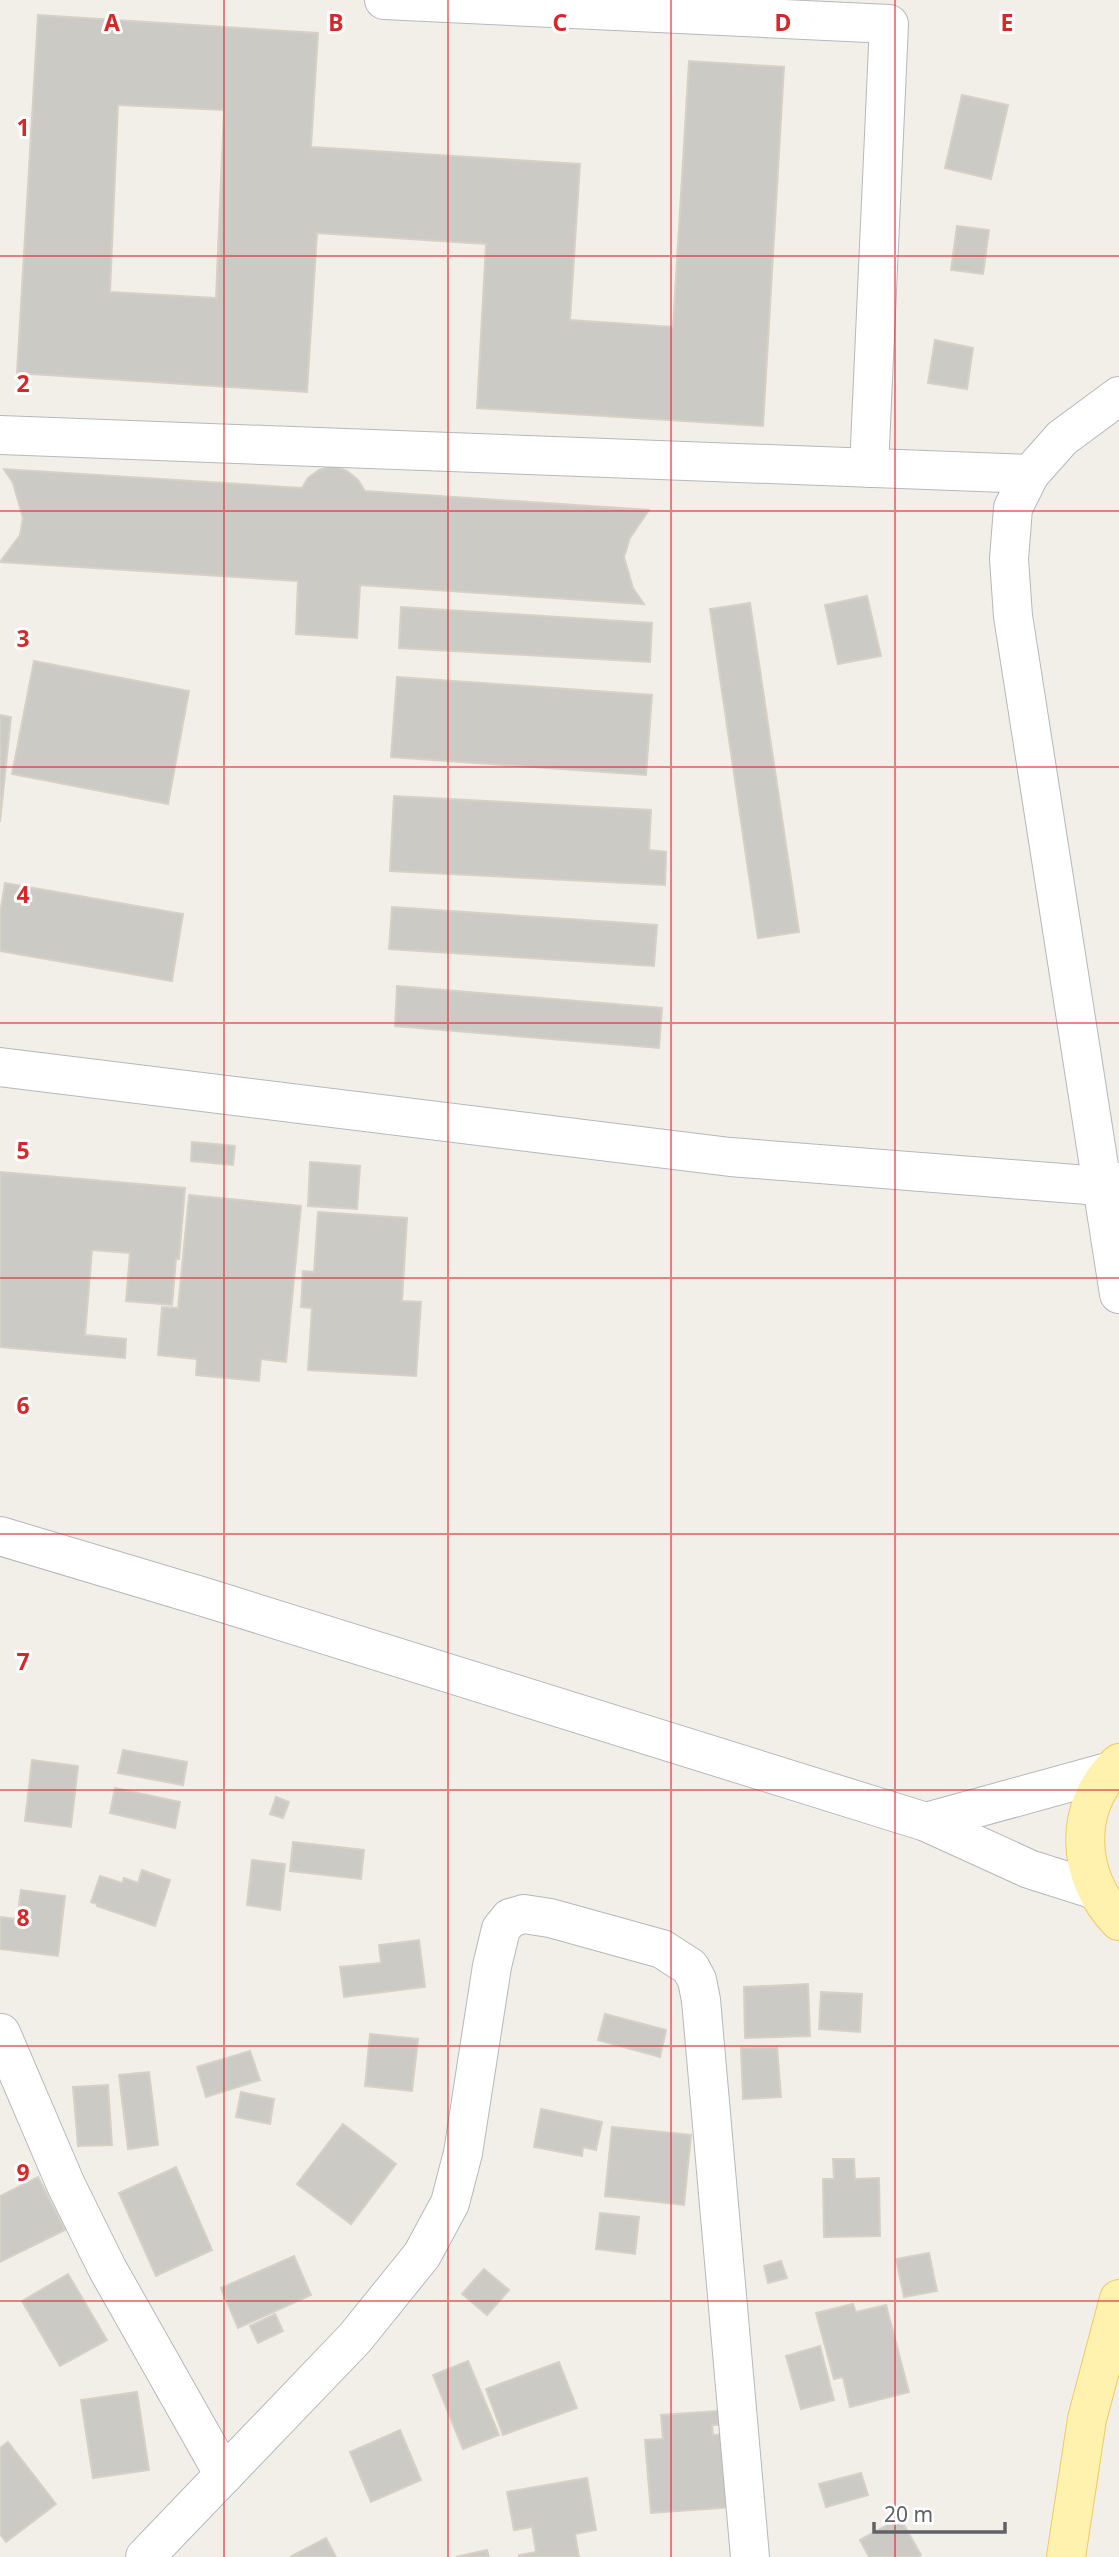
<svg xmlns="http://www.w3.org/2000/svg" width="1119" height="2557" viewBox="0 0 1119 2557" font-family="'Noto Sans',sans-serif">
<rect width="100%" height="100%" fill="#f1efe8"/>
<g fill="#cccac5" stroke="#d6d1c6" stroke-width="2" fill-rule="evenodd">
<path d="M 38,15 L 318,33 L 311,147 L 580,164 L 570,320 L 673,327 L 689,61 L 784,67 L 763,426 L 477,408 L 486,244 L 317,233 L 307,392 L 17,373 ZM 118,105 L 224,110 L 216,298 L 110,292 Z"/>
<path d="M 962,95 L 1008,105 L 991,179 L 945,168 Z"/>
<path d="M 957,226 L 989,230 L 983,274 L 951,270 Z"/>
<path d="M 935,340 L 973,348 L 967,389 L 928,383 Z"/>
<path d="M 333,466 L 347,471 L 358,480 L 365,491 L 649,510 L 630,538 L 624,557 L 633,588 L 644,604 L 360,585 L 357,638 L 296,634 L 298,581 L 0,562 L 20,535 L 23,518 L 13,483 L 4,469 L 302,488 L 308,478 L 319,470 Z"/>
<path d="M 867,596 L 881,656 L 838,664 L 825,605 Z"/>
<path d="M 750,603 L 799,932 L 758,938 L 710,609 Z"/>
<path d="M 401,607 L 652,623 L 650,662 L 399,648 Z"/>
<path d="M 34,661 L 189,691 L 168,804 L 12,774 Z"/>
<path d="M 397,677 L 652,695 L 646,775 L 391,757 Z"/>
<path d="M 0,715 L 11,717 L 0,822 Z"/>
<path d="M 394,796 L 651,810 L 649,850 L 666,852 L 665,885 L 390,871 Z"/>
<path d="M 5,883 L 183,914 L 172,981 L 0,951 L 0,914 Z"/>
<path d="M 392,907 L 657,925 L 654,966 L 389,949 Z"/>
<path d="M 397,986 L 662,1008 L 659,1048 L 395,1026 Z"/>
<path d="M 192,1142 L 235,1146 L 233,1165 L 191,1161 Z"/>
<path d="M 310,1162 L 360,1166 L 357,1209 L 308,1206 Z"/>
<path d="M 0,1172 L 185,1188 L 179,1259 L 176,1259 L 172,1305 L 126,1301 L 130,1253 L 92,1250 L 85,1335 L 126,1339 L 125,1358 L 0,1347 Z"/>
<path d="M 189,1195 L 301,1206 L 286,1362 L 261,1359 L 259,1381 L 196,1375 L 197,1359 L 158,1355 L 162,1307 L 178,1308 Z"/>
<path d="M 318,1212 L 407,1218 L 402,1301 L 421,1302 L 416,1376 L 308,1370 L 312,1308 L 301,1307 L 303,1271 L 314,1272 Z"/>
<path d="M 123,1750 L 187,1762 L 183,1785 L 118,1773 Z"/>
<path d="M 32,1760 L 78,1766 L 71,1827 L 25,1821 Z"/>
<path d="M 115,1788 L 180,1802 L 175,1828 L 110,1813 Z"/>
<path d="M 276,1797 L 289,1802 L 283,1818 L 270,1814 Z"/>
<path d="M 293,1842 L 364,1850 L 361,1879 L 290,1871 Z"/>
<path d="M 252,1860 L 285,1864 L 280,1910 L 247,1905 Z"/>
<path d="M 142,1870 L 170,1880 L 155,1926 L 97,1906 L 97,1904 L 91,1902 L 100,1876 L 122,1883 L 124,1878 L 138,1883 Z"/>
<path d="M 21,1890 L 65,1896 L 58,1956 L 0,1949 L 0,1917 L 17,1919 Z"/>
<path d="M 419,1940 L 425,1987 L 344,1997 L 340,1967 L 381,1963 L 379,1945 Z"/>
<path d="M 808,1984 L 810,2036 L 745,2038 L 744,1987 Z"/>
<path d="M 821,1992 L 862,1994 L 860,2032 L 819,2029 Z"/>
<path d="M 605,2014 L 666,2030 L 660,2057 L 598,2040 Z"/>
<path d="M 370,2034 L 418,2039 L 412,2091 L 365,2086 Z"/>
<path d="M 777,2047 L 781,2097 L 743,2099 L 741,2048 Z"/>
<path d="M 250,2051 L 260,2080 L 206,2097 L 197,2067 Z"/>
<path d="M 149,2072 L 158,2145 L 128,2149 L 119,2075 Z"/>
<path d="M 108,2085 L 112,2145 L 78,2146 L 73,2087 Z"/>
<path d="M 241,2092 L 274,2099 L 270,2124 L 236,2117 Z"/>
<path d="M 541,2109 L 602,2122 L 596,2150 L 583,2147 L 582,2156 L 534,2147 Z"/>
<path d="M 343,2124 L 396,2164 L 351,2224 L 297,2184 Z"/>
<path d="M 612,2127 L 691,2135 L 684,2205 L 605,2196 Z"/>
<path d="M 833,2159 L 854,2159 L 855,2179 L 879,2178 L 880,2236 L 824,2237 L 823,2179 L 834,2179 Z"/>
<path d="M 176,2167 L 212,2250 L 156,2276 L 119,2193 Z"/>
<path d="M 38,2177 L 65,2230 L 0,2262 L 0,2196 Z"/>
<path d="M 600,2213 L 639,2217 L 635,2254 L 596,2249 Z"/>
<path d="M 929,2253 L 937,2291 L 904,2297 L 896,2259 Z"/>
<path d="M 294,2256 L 311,2295 L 238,2328 L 221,2288 Z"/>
<path d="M 781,2261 L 787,2278 L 768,2283 L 764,2266 Z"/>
<path d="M 484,2269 L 509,2290 L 487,2315 L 462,2294 Z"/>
<path d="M 68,2274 L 107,2340 L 60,2366 L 22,2301 Z"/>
<path d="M 853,2304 L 856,2312 L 886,2305 L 909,2392 L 850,2407 L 843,2377 L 834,2379 L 816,2313 Z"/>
<path d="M 275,2314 L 283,2331 L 258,2343 L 250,2326 Z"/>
<path d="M 820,2346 L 834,2400 L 801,2409 L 786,2356 Z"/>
<path d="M 468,2361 L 499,2435 L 463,2449 L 433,2375 Z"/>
<path d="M 559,2362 L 577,2408 L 503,2435 L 486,2389 Z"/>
<path d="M 137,2392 L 149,2470 L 93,2478 L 81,2400 Z"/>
<path d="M 732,2410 L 733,2424 L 712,2425 L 713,2435 L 727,2434 L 733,2507 L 651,2513 L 645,2440 L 663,2439 L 661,2415 Z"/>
<path d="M 400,2430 L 421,2480 L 371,2502 L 350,2452 Z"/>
<path d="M 8,2442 L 56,2504 L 6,2542 L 0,2534 L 0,2448 Z"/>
<path d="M 861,2473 L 868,2495 L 826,2507 L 819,2484 Z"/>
<path d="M 587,2478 L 596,2530 L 575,2534 L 579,2557 L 519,2557 L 519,2555 L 536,2552 L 532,2527 L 514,2530 L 507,2492 Z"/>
<path d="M 900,2518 L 921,2555 L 917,2557 L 869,2557 L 860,2540 Z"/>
<path d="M 326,2538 L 336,2557 L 290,2557 Z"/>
<path d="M 487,2550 L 489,2557 L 456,2557 Z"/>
</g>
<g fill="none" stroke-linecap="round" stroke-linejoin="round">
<g stroke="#b5b8bc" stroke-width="40">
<g id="minor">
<path d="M 384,0 L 889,24 L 869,468"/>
<path d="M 1119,396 L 1062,438 L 1030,474 L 1013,508 L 1009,559 L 1013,616 L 1119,1294"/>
<path d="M 0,435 L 1030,474"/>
<path d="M 0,1067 L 730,1157 L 1100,1186 L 1119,1182"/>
<path d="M 0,1536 L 204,1597 L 926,1822 L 1029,1869 L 1095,1890"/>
<path d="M 926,1822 L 1111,1771"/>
<path d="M 1,2033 L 66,2185 L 107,2268 L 224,2475"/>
<path d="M 145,2557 L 355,2338 L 422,2255 L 450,2203 L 463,2153 L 492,1966 L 501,1929 L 510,1918 L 524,1914 L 550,1918 L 662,1949 L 690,1967 L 697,1980 L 701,2000 L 750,2557"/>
</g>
</g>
<g stroke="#f2c960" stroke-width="40">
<g id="major">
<path d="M 1119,1763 C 1072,1807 1076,1877 1119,1921"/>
<path d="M 1066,2557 L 1087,2419 L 1119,2299"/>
</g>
</g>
<use href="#minor" stroke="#fff" stroke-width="38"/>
<use href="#major" stroke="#fff2af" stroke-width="38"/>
</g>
<path fill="none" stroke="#d62828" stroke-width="2" stroke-opacity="0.55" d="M 224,0 L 224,2557M 448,0 L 448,2557M 671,0 L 671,2557M 895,0 L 895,2557M 0,256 L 1119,256M 0,511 L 1119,511M 0,767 L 1119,767M 0,1023 L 1119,1023M 0,1278 L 1119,1278M 0,1534 L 1119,1534M 0,1790 L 1119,1790M 0,2046 L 1119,2046M 0,2301 L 1119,2301"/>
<g font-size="23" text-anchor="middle" font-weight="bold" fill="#d62828" stroke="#fff" stroke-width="6" stroke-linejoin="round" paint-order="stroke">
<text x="112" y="31">A</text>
<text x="336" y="31">B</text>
<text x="560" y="31">C</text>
<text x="783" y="31">D</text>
<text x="1007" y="31">E</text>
<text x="23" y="136">1</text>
<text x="23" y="392">2</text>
<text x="23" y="647">3</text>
<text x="23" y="903">4</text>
<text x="23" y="1159">5</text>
<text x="23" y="1414">6</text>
<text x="23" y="1670">7</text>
<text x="23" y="1926">8</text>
<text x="23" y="2181">9</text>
</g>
<path d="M874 2522v10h131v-10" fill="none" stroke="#5f6368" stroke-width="3.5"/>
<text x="884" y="2522" font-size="21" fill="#5f6368" stroke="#ffffff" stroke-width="5" paint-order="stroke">20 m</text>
</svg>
